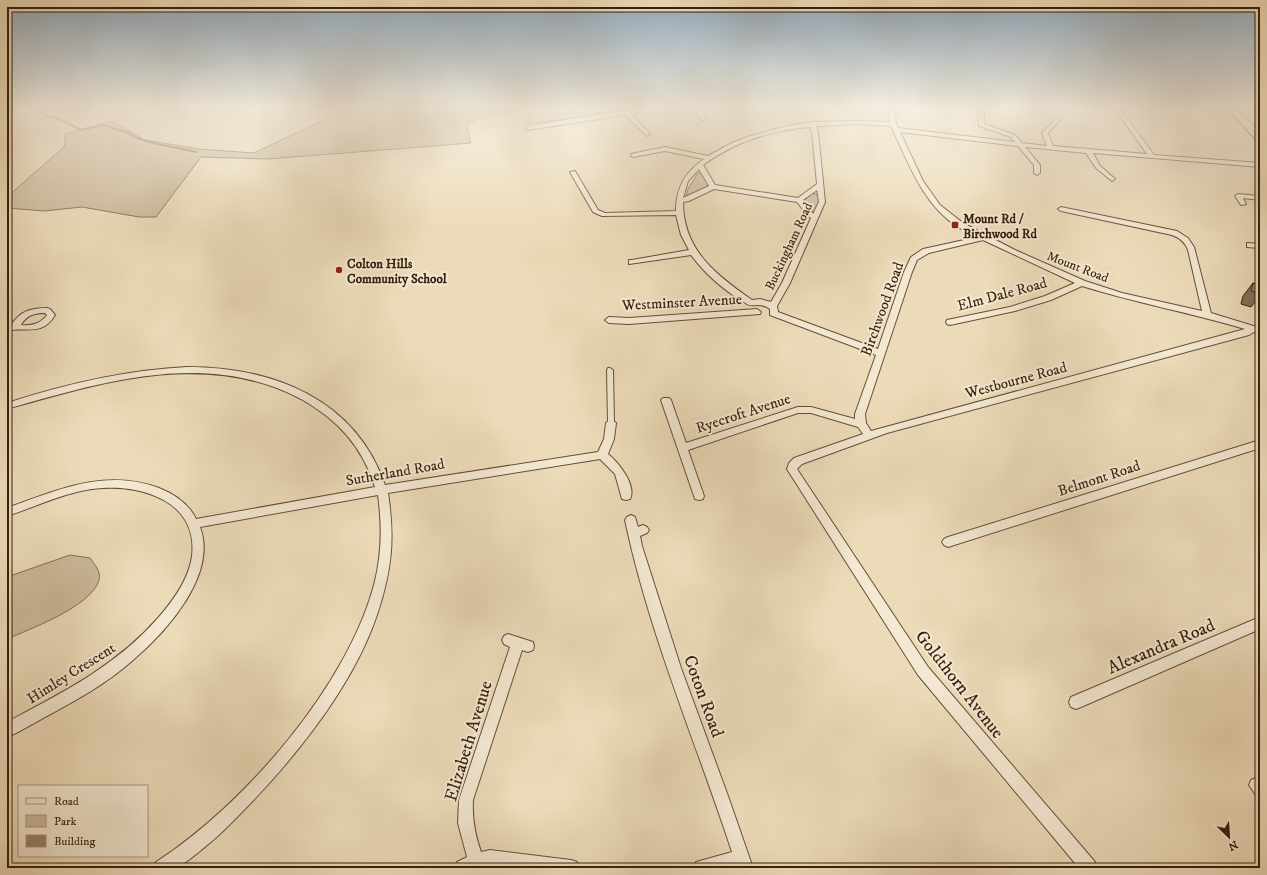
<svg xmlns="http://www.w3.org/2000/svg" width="1267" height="875" viewBox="0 0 1267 875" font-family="'IM FELL DW Pica',serif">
<rect width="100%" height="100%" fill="#ecdbb9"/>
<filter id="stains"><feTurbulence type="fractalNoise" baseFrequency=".005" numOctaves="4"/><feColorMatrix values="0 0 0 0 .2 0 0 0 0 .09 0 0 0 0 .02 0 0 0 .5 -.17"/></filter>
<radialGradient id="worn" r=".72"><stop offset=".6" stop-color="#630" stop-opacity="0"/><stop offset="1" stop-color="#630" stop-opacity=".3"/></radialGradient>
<g fill="#cdbb9c" stroke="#826d54">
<path d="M 351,107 L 603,107 L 603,112 L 592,116 L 528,123 L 528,110 C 506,111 488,114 468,124 L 467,130 L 471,143 L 268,159 L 201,157 L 156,217 L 139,217 L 82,207 L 44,211 L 7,208 L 7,197 L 65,146 L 65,134 L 112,121 L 145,140 L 199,149 L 254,153 Z"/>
<path d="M 698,173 L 702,173 L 708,184 L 706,188 L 686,196 L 688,189 Z"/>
<path d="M 812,193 L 818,195 C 820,202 818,206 814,212 L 809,211 L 804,201 Z"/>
<path d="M 70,555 L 90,558 C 95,565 101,571 99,580 C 92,606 30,629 7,639 L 7,577 Z"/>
</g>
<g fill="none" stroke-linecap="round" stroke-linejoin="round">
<path stroke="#7f6950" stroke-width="2" d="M 22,107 L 37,109 L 45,116 L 57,118 L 81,130 L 102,125 L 126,132 L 140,139 L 157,144 L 197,152"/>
<g stroke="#654e37" stroke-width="2">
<path id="pedestrian" d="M 608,368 L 610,368 L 613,370 L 614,423 L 611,425 L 608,423 L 607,370 Z"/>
</g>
<g stroke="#654e37" stroke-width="2">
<g id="minor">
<path d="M 662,107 L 681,107 L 678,109 L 631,114 L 649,133 L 650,134 L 647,136 L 625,115 L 528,130 L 525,128 L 528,126 L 626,110 Z"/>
<path d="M 694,107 L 700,107 L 706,119 L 705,120 L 701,120 Z"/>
<path d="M 888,107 L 894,107 L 896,124 L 898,128 L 1015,142 L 1011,137 L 979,126 L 978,114 L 981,112 L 984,114 L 984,124 L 1015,135 L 1022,143 L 1047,146 L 1042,133 L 1058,117 L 1061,119 L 1048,133 L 1053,146 L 1147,154 L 1120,116 L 1111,107 L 1117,107 L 1124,114 L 1154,155 L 1260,163 L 1260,167 L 1093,153 L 1100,166 L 1114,178 L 1115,179 L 1112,181 L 1096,168 L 1086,153 L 1025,147 L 1040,165 L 1040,173 L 1037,175 L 1034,173 L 1034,165 L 1018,146 L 900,132 L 923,181 L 940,205 L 963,223 L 1015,250 L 1085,281 L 1122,293 L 1202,311 L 1188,250 C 1185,242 1180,238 1172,235 L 1061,211 L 1058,209 L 1061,207 L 1177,231 L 1188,238 L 1194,247 L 1211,313 L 1260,328 L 1260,334 L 1254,332 L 1249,335 L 887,433 L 802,464 L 797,469 L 928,667 L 1095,862 L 1097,868 L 1079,868 L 918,675 L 787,469 L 789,463 L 794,458 L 863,434 L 858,427 L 811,413 L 798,413 L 688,450 L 704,496 L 703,499 L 699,500 L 695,499 L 694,496 L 661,400 L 663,398 L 669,398 L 671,400 L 686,443 L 798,407 L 811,407 L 855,419 L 855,414 L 876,355 L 770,315 L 770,309 C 759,301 753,308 747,304 C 726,292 705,274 691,255 L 629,264 L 629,260 L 632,260 L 689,250 L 681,235 L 676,215 L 602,216 L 593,212 L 570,172 L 575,171 L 598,210 L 605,213 L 676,211 C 676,188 685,172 704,159 L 665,151 L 633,157 L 631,156 L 631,154 L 665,147 L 708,156 L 732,143 L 750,136 L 787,126 L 812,122 L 858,121 L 890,122 ZM 858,124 L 891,126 C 908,162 923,205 958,227 C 964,231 971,234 978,237 L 923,249 L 911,257 L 904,272 L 878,349 L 778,312 L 777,306 L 790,283 L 825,202 L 818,132 L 816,126 ZM 810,127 L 812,132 L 817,184 L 798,198 L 715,185 L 703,165 C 734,142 772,130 810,127 ZM 699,169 L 709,186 L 683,198 L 688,181 ZM 714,189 L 797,202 L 808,216 L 811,218 L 782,283 L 771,302 L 760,299 L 752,300 C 716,275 683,250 683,202 L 689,201 ZM 817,190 L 819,202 L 813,214 L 803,200 ZM 983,240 L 1075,283 L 1045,296 L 1010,307 L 947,320 L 946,322 L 947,324 L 950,325 L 1015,311 L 1051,300 L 1082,286 C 1136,303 1192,313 1245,329 L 871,431 L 866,423 L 865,414 L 912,272 L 917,260 L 929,253 Z"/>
<path d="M 1220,107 L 1230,107 L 1236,109 L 1233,111 Z"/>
<path d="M 1238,194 L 1260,196 L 1260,200 L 1243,198 L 1246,204 L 1241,205 L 1235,196 Z"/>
<path d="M 1247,243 L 1260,244 L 1260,248 L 1247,247 Z"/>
<path d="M 47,308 L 50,309 L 55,315 C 42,337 26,326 7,331 L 7,325 C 15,323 13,321 19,316 C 26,309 38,308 47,308 ZM 45,313 L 47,315 C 40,324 32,326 21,325 C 26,315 35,313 45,313 Z"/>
<path d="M 757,309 L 761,312 L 760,314 L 629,324 L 609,323 L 605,320 L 609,317 L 629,318 Z"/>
<path d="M 187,367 C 272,367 355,398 385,485 L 598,452 L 604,439 L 606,423 L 611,419 L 616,423 L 614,439 L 608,454 C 618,462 637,485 630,499 L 626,500 L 622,499 L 615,474 L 600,459 L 388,493 C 395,539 392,570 377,615 C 350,695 281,775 221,833 C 212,841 185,865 175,868 C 169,870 161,868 154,868 L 156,862 C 244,805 349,685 375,581 C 382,552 382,524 378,495 L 200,527 C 218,575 166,632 132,661 C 106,684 75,701 45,717 C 32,724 20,732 7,737 L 7,722 C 62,693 116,666 158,618 C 173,601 189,579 192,556 C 198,503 145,485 102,488 C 69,490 38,506 7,516 L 7,508 C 58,490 105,468 159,488 C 174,494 189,504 196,519 L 375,487 C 362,446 338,420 301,399 C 207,349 102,382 7,409 L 7,403 C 66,384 125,370 187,367 Z"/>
<path d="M 1260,440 L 1260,448 L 948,547 L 944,545 L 942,542 L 944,539 L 948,537 Z"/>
<path d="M 631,515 L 635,517 L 638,527 L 643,525 L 647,527 L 649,530 L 647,533 L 640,536 L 642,546 L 681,668 L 728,796 L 753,868 L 737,868 L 737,866 L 730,868 L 694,868 L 696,862 L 732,852 C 696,742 649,634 625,520 L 627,517 Z"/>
<path d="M 1260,617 L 1260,629 L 1081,707 L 1076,709 L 1071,707 L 1069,702 L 1071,697 Z"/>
<path d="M 508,634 L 533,642 L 534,646 L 533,650 L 528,652 L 522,650 L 473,800 C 472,818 475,835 481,852 L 490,850 L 571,860 L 577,862 L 579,868 L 508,868 L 490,866 L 478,868 L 455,868 L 457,862 L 467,857 L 458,823 L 459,800 L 510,647 L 504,644 L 502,640 L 504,636 Z"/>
<path d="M 1256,778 L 1260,779 L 1260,796 L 1255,794 L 1249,785 L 1251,780 Z"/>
</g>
</g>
<g stroke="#381f0c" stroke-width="2">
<path id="trunk" d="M 1226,107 L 1236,107 L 1260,132 L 1260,141 L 1256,140 Z"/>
</g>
<use href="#pedestrian" fill="#f3e8d2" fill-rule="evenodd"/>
<use href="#minor" fill="#f3e8d2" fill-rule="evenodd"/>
<use href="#trunk" fill="#ecdbb9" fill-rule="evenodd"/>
</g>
<path fill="#816f58" stroke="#381f0c" d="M 1253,283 L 1260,285 L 1260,296 L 1251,307 L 1241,304 L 1243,296 Z"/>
<path fill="#968166" stroke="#381f0c" d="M 1253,283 L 1260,285 L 1260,294 L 1251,291 Z"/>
<linearGradient id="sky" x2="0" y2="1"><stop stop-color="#91aabe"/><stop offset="0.47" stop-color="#f6efe0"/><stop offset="1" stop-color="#f6efe0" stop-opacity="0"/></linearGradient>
<rect width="1267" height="229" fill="url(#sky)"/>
<g fill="#8f2418" stroke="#f3e8d2" stroke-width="1.5">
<rect x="951" y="221" width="8" height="8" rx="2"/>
<circle cx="339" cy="270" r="4"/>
</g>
<g text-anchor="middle" stroke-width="4" stroke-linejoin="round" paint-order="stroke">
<g font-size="13" font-weight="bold" fill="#381f0c" stroke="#f3e8d2" text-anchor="start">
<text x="963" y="223">Mount Rd /<tspan x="963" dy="15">Birchwood Rd</tspan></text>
<text x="347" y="268">Colton Hills<tspan x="347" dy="15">Community School</tspan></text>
</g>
<g font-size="13" fill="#381f0c" stroke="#f3e8d2">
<text transform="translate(788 246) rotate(-65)" y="5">Buckingham Road</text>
<text transform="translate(1078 266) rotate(21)" y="5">Mount Road</text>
</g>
<g font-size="15" fill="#381f0c" stroke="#f3e8d2">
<text transform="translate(1002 294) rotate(-15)" y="5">Elm Dale Road</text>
<text transform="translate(682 302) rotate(-3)" y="5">Westminster Avenue</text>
<text transform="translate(882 309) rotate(-70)" y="5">Birchwood Road</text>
<text transform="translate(1016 380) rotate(-15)" y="5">Westbourne Road</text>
<text transform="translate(743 413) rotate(-18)" y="5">Ryecroft Avenue</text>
<text transform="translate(395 472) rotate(-10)" y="5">Sutherland Road</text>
<text transform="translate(1099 478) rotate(-18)" y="5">Belmont Road</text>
<text transform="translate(71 673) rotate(-32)" y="5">Himley Crescent</text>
</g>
<g font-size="18" fill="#381f0c" stroke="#f3e8d2">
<text transform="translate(1161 646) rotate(-23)" y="6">Alexandra Road</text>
<text transform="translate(960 684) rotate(52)" y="6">Goldthorn Avenue</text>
<text transform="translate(704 696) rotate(70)" y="6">Coton Road</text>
<text transform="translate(468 741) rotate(-73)" y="6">Elizabeth Avenue</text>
</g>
</g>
<rect width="1267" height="875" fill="none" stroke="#ecdbb9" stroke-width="24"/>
<rect x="8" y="8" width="1251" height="859" fill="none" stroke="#381f0c" stroke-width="2"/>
<rect x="12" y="12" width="1243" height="851" fill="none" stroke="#381f0c"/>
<rect x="18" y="785" width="130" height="72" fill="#f3e8d2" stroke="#a89883"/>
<rect x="26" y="798" width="20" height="6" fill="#f3e8d2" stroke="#a89883"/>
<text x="54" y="805" font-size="12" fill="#381f0c">Road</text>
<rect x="26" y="815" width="20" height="12" fill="#cdbb9c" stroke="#a89883"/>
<text x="54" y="825" font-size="12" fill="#381f0c">Park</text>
<rect x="26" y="835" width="20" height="12" fill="#968166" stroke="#a89883"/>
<text x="54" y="845" font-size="12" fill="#381f0c">Building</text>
<g transform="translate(1229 837) rotate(155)" stroke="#f3e8d2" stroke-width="3" paint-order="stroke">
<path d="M0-3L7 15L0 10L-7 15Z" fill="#381f0c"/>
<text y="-6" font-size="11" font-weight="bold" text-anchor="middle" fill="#381f0c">N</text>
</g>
<rect width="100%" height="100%" filter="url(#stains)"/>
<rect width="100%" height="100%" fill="url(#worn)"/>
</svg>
